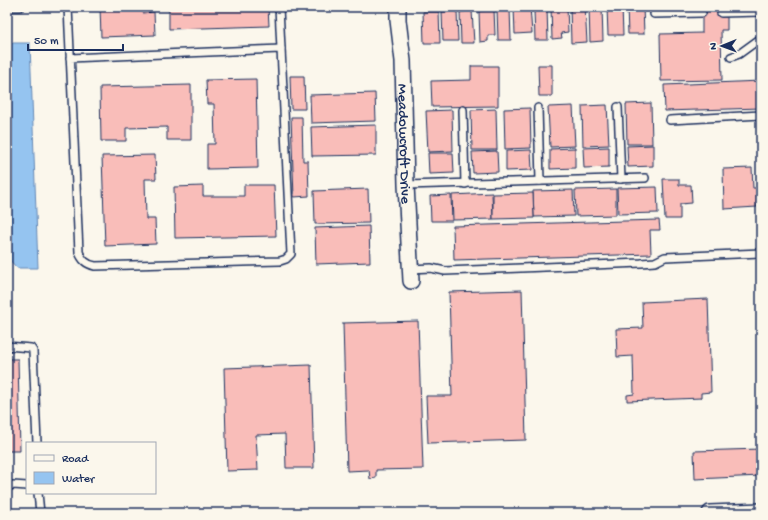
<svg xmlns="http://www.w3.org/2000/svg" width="768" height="520" viewBox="0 0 768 520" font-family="'Gochi Hand',sans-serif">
<rect width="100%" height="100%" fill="#fbf7ec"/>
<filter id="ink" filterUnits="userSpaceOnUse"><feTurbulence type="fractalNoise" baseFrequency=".025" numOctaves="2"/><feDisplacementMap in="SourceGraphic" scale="8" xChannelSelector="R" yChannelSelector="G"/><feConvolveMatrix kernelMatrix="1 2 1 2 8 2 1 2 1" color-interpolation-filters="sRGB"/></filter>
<g filter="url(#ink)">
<path fill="#95c4f0" stroke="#6488b6" d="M 7,43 L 30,43 L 38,268 L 17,268 L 7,257 Z"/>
<g fill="#f9bdb9" stroke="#1b2f5e">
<path d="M 100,7 L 143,7 L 143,13 L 154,12 L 155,35 L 101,37 Z"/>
<path d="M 169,7 L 268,7 L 269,26 L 169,29 Z"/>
<path d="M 530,7 L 532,33 L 515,34 L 514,8 Z"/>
<path d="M 551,7 L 567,7 L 568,32 L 561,33 L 562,38 L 552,39 Z"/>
<path d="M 570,7 L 585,7 L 587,42 L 571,43 Z"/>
<path d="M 589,7 L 602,7 L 603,41 L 590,42 Z"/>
<path d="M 607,7 L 622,7 L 623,35 L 608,35 Z"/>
<path d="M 627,7 L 643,7 L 644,34 L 628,34 Z"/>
<path d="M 702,7 L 720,7 L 721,17 L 727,17 L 727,30 L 721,30 L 722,80 L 661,81 L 660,34 L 702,33 Z"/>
<path d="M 497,9 L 510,9 L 511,40 L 498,40 Z"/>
<path d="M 547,9 L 548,40 L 535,40 L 534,10 Z"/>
<path d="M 494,10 L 495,35 L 488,35 L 488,41 L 480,42 L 479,11 Z"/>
<path d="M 457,11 L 458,41 L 443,41 L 442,12 Z"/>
<path d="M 472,11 L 474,43 L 461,43 L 460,12 Z"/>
<path d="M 423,12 L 439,12 L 440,43 L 424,43 Z"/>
<path d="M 538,65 L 552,65 L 552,96 L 539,96 Z"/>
<path d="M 471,66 L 498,66 L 498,106 L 432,107 L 431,81 L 471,80 Z"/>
<path d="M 290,76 L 304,76 L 305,109 L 291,109 Z"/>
<path d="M 256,79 L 258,168 L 207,169 L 207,144 L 215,144 L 214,104 L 207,104 L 206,80 Z"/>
<path d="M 761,81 L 761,108 L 665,111 L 664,85 Z"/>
<path d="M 191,85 L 191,140 L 167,140 L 167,127 L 126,128 L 126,141 L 101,141 L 100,87 Z"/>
<path d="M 375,93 L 376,121 L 311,123 L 310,95 Z"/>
<path d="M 651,103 L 652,144 L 627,144 L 626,104 Z"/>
<path d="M 607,105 L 609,145 L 583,146 L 582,106 Z"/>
<path d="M 573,106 L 575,146 L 550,147 L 548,107 Z"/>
<path d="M 530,108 L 531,148 L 505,149 L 504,109 Z"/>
<path d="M 496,109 L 497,150 L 472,150 L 471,110 Z"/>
<path d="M 452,110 L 453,151 L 428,152 L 426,111 Z"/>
<path d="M 291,117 L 302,117 L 303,161 L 308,161 L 309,196 L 294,197 Z"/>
<path d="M 376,125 L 376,155 L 312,156 L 311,127 Z"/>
<path d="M 653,145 L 653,166 L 628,167 L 627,146 Z"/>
<path d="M 609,147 L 609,167 L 584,168 L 583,148 Z"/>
<path d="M 575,148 L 575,168 L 550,169 L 550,149 Z"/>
<path d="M 531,150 L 532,170 L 506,171 L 506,151 Z"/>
<path d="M 497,151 L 498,172 L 473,173 L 472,152 Z"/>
<path d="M 428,153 L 453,153 L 454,173 L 429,174 Z"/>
<path d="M 155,155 L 156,179 L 145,179 L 146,219 L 155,219 L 156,244 L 105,246 L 102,156 Z"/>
<path d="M 752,168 L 753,188 L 757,188 L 757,207 L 724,209 L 723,169 Z"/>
<path d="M 663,179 L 679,179 L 679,185 L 691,185 L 692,203 L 680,204 L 680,219 L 665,219 Z"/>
<path d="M 244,185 L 274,185 L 276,236 L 175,238 L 174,187 L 203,186 L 203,196 L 244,196 Z"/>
<path d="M 657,187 L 658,213 L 618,214 L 617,188 Z"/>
<path d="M 368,189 L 369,223 L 315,224 L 314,191 Z"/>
<path d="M 616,189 L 616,215 L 576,216 L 575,190 Z"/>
<path d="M 573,190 L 574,216 L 534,217 L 533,191 Z"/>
<path d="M 492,193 L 493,219 L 453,220 L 452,195 Z"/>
<path d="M 533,193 L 534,218 L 493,219 L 493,194 Z"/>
<path d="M 451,195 L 452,221 L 431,221 L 430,196 Z"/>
<path d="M 659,220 L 660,230 L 650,230 L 651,254 L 454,260 L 453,226 Z"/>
<path d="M 369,226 L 370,262 L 316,264 L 315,228 Z"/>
<path d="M 522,290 L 526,440 L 428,443 L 426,396 L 452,396 L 449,292 Z"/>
<path d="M 708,299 L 711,392 L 701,393 L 701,398 L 627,401 L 627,395 L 634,394 L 633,356 L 617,357 L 616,329 L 643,328 L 642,302 Z"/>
<path d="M 418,321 L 423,469 L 376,470 L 376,478 L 370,479 L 369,470 L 347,471 L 343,323 Z"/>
<path d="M 7,359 L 18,359 L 20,451 L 7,451 Z"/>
<path d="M 311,365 L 314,468 L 286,468 L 285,434 L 256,435 L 258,470 L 227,471 L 224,368 Z"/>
<path d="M 761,449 L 761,476 L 695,479 L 694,451 Z"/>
</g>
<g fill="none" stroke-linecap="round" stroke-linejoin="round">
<g stroke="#1b2f5e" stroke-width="10">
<g id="lane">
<path d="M 7,7 L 20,7"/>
<path d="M 68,7 L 79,252 C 82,260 86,264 95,266 L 280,261 L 286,259 L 291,254 L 281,49 L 70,58"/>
<path d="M 279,7 L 281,49"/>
<path d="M 721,13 L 761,12"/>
<path d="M 654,14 L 702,13"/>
<path d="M 731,57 L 739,54 L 761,38"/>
<path d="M 618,107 L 621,179"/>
<path d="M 538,108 L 540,181"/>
<path d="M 463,110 L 465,184"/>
<path d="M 670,120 L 761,115"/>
<path d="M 406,185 L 645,178"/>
<path d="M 410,269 L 431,268 L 445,271 L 641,263 L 655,262 L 665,257 L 761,253"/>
<path d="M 7,346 L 31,348 L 33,351 L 37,443"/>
<path d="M 7,487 L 13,485 L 27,486"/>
<path d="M 38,493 L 40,513"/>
</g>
</g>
<g stroke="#1b2f5e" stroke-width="18">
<g id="street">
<path id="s1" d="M 398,7 L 398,20 L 403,61 L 406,185 L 411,281"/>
<path d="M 710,513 L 761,511"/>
</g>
</g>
<use href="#lane" stroke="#fbf7ec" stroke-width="7"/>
<use href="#street" stroke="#fbf7ec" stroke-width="15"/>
</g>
</g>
<g text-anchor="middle" stroke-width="3" stroke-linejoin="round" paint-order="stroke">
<g font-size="15" fill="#1b2f5e" stroke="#fbf7ec">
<text dy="5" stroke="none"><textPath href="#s1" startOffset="137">Meadowcroft Drive</textPath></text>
</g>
</g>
<rect width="768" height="520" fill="none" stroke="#fbf7ec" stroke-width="24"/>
<rect x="12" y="12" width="744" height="496" fill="none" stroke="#1b2f5e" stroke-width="1.5" filter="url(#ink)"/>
<rect x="26" y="442" width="130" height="52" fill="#fbf7ec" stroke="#a1a7b3"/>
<rect x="34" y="455" width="20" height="6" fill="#fbf7ec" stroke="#a1a7b3"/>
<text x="62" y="462" font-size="12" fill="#1b2f5e">Road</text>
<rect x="34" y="472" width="20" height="12" fill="#95c4f0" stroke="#a1a7b3"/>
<text x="62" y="482" font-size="12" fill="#1b2f5e">Water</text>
<g transform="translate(722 46) rotate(269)" stroke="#fbf7ec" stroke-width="3" paint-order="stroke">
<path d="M0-3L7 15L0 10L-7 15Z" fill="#1b2f5e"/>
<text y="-6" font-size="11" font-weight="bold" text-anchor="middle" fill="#1b2f5e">N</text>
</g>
<path d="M28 44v6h95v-6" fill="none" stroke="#1b2f5e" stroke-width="2"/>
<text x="34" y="44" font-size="12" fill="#1b2f5e" stroke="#fbf7ec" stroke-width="3" paint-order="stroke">50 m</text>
</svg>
